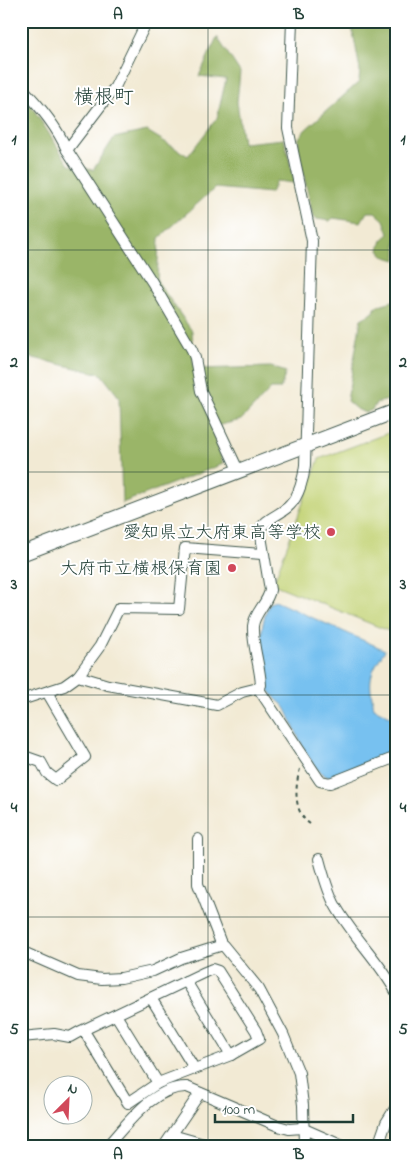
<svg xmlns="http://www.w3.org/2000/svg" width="417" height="1167" viewBox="0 0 417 1167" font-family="'Indie Flower','Klee One',sans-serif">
<rect width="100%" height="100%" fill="#fff"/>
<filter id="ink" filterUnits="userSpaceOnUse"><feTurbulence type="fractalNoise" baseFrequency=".02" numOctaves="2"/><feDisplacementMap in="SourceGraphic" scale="10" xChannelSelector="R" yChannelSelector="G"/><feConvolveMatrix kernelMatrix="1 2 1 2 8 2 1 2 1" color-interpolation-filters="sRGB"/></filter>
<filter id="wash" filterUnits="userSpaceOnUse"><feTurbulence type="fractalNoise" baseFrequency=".0096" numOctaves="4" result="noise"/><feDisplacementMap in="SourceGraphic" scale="20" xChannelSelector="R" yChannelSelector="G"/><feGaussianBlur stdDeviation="1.12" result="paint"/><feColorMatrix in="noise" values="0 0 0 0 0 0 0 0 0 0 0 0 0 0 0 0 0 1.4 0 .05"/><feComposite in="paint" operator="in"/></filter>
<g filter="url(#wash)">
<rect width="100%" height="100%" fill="#f2ead4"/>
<path fill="#c3d376" stroke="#718855" d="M 396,430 L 396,634 L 273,584 L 319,459 Z"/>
<g fill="#9ab567" stroke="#5c794e">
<path d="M 351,21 L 396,21 L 396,260 L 383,256 L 379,250 L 382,240 L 389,234 L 384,220 L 375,212 L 367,212 L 361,222 L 333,218 L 330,221 L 317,219 L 313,217 L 298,149 L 299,138 L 305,130 L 359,82 L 360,70 Z"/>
<path d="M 217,37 L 240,72 L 237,102 L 243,143 L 284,139 L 295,183 L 276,181 L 271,193 L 215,188 L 159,238 L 157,281 L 192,331 L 194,369 L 271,367 L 286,372 L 280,389 L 271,389 L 241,420 L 212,427 L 223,464 L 122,503 L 119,397 L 101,374 L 21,355 L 21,95 L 27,99 L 69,165 L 93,170 L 114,138 L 147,131 L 188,156 L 217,118 L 226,79 L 199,76 Z"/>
<path d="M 396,300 L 396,398 L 376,403 L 372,410 L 365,413 L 355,408 L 347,401 L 361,319 L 374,312 L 376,306 Z"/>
</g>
<path fill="#77c1f0" stroke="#4b7f92" d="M 275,601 L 385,650 C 369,675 368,678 374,708 L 396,719 L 396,751 L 328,777 C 309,770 295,727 286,709 C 283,703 276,701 273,695 C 268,690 265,681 264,674 C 259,654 260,620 270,603 Z"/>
</g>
<g filter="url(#ink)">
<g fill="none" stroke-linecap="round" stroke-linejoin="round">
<g stroke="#3f574c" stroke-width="12">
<g id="street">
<path d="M 292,21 L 288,128 L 312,241 L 305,465 C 304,477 299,496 290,505 C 281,515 265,518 260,530 L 270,590 C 268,603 254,613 253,626 C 252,645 260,665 261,685 L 258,688 L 320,781 L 330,783 L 396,757"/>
<path d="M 21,87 C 40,106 56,125 67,150 L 152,282 L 192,350 L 195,358 L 201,391 L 239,472"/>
<path d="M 67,150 L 115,87 L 147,21"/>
<path d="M 78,676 L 100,646 L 119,608 L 179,609 L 185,548 L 262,554"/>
<path d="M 21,700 L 64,686 L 78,676 L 108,685 L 217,705 L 242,692 L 258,688"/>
<path d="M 21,755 L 41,762 L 47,773 L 56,780 L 85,757 L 47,692"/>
<path d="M 198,839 L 198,884 L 222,946"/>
<path d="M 319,859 C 323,874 327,889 334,903 C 351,935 379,960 396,992"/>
<path d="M 21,951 L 78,976 L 102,979 L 121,978 L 153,971 L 181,958 L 223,945 L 259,989 L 283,1034 L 299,1073 L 303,1105 L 304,1146"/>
<path d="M 186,981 L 231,1055"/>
<path d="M 151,998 L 194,1068"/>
<path d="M 116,1015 L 158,1083"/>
<path d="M 21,1037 L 54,1034 L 70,1037 L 79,1032 L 205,972 L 212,969 L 218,971 L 256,1031 L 259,1039 L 231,1055 L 158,1083 L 128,1103 L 84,1031"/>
<path d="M 172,1135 L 211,1146"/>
<path d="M 107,1146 C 128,1123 154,1086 187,1087 L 278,1126 L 289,1129 L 302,1128 L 343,1146"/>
<path d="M 164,1146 L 200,1093"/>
<path d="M 378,1146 L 386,1123 L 396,1107"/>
</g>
</g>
<g stroke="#3f574c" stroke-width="16">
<path id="secondary" d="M 21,554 L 396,411"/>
</g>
<g stroke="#3f574c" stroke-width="2" stroke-dasharray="4 4" stroke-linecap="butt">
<path d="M 124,21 L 134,26"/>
<path d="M 300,769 C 295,786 293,813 310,824"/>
</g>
<use href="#street" stroke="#fff" stroke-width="10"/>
<use href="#secondary" stroke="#fff" stroke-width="14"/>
</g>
</g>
<path fill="none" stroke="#1f3d34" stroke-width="1" stroke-opacity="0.55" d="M 208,21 L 208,1146M 21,250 L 396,250M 21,472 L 396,472M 21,695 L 396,695M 21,917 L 396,917"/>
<g fill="#d1495b" stroke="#fff" stroke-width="2">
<circle cx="331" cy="532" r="5"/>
<circle cx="232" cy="568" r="5"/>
</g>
<g text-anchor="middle" stroke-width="4" stroke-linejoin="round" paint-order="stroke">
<g font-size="18" fill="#1f3d34" stroke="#fff" text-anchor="end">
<text x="321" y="538">愛知県立大府東高等学校</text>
<text x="222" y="574">大府市立横根保育園</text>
</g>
<g font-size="20" fill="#1f3d34" stroke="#fff">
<text x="104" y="103">横根町</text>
</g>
</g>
<rect width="417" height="1167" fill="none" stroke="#fff" stroke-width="55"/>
<g transform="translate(68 1100) rotate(24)"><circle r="24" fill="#ffffff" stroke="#a5b1ae"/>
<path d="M0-4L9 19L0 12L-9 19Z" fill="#d1495b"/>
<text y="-8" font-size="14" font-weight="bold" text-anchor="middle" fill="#1f3d34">N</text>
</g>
<path d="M215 1114v8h138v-8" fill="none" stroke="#1f3d34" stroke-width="2.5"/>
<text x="222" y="1114" font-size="15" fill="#1f3d34" stroke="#ffffff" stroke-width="4" paint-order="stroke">100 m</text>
<rect x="28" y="28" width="362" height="1112" fill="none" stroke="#1f3d34" stroke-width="2"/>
<g font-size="16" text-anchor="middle" font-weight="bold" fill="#1f3d34">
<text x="118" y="19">A</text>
<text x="299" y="19">B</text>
<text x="14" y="144">1</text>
<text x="403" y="144">1</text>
<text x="14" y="367">2</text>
<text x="403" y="367">2</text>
<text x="14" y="589">3</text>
<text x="403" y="589">3</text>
<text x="14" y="812">4</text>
<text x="403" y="812">4</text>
<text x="14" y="1034">5</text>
<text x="403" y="1034">5</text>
<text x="118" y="1159">A</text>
<text x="299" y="1159">B</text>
</g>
</svg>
